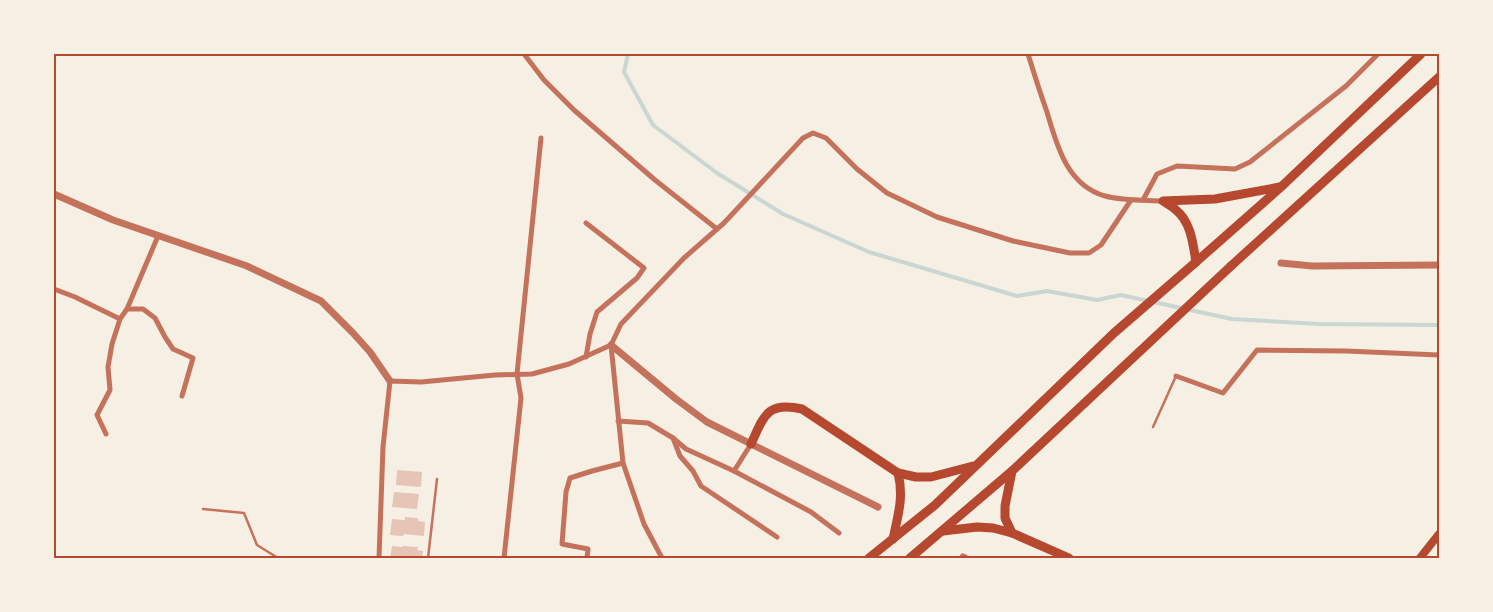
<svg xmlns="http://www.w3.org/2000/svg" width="1493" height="612" viewBox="0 0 1493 612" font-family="'Asap Condensed',sans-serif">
<rect width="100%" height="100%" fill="#f6efe4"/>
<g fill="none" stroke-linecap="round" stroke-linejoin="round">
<path stroke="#c9d6d2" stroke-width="4" d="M 628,54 L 624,72 L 653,125 L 717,173 L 783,214 L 869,252 L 1017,296 L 1047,291 L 1097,300 L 1121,295 L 1232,319 L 1319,324 L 1439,325"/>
</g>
<g fill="#e6c5b7">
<path d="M 397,470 L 422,472 L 421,487 L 396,485 Z"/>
<path d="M 394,492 L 419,494 L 417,509 L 392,507 Z"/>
<path d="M 405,517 L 418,518 L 418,521 L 425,522 L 424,536 L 404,534 L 403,536 L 390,535 L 392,519 L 405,520 Z"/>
<path d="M 392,546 L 402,547 L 403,546 L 418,547 L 417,550 L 423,551 L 422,558 L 390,558 Z"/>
</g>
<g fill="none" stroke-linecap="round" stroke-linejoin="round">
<g stroke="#c5725c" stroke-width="2.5">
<path d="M 1153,427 L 1176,376"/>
<path d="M 203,509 L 244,513 L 257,545 L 278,558"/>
<path d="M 428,558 L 437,479"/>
</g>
<g stroke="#c5725c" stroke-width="5">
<path d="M 524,54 L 544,80 L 574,110 L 655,180 L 717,229"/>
<path d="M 1028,54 C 1034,73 1040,93 1047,112 C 1057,146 1067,185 1105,196 C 1124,201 1144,200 1163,201"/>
<path d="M 1143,200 L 1157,174 L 1177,166 L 1235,169 L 1250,162 L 1346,86 L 1378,54"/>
<path d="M 54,289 L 75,297 L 120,319"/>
<path d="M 127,309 L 143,309 L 155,318 L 165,337 L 173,349 L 193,358 L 182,396"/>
<path d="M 611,345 L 621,324 L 684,258 L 724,223 L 803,138 L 813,133 L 826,138 L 857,169 L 887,193 L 937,217 L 1013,241 L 1070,253 L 1089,253 L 1101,245 L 1131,200"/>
<path d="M 586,357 L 590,334 L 597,312 L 637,278 L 644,268 L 586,223"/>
<path d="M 1176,376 L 1223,393 L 1257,350 L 1346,351 L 1439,355"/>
<path d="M 618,421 L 648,423 L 673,438 L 686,449 L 734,471 L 811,512 L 839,533"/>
<path d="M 106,434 L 97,415 L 110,390 L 108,367 L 112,344 L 120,319 L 127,309 L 158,236"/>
<path d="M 673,438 L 680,456 L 693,471 L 701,486 L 777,537"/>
<path d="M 734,471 L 751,444"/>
<path d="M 379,558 L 383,447 L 390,381 L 421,382 L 495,375 L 532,374 L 569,364 L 611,345 L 623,463 L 644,524 L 662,558"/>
<path d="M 504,558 L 521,398 L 517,374 L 541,138"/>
<path d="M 587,558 L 588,549 L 562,544 L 566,492 L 570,478 L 592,471 L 623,463"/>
</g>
<g stroke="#c5725c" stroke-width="7">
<path d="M 54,194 L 113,220 L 247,266 L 321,301 L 353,333 L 370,352 L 390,381"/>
<path d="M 1281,263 L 1312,266 L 1439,265"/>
<path d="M 611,345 L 676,399 L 707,422 L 878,507"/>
<path d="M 963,557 L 965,558"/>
</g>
<path stroke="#b5482f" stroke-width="8" d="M 1420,558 L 1439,534"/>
<g stroke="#b5482f" stroke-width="9">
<path d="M 1196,262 L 1281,187 L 1421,54"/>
<path d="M 1196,262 C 1193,244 1191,222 1176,210 C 1172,206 1167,204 1163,201 L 1215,199 L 1280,187"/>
<path d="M 1231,266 L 1439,77"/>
</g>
<g stroke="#b5482f" stroke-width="9">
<path d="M 751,444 C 764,416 767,401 802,409 L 898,473"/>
<path d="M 943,531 L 977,527 L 993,528 L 1012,533 L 1005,518 L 1005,506 L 1012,471"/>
<path d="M 1012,533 L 1069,558"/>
<path d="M 893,539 C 898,515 904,497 898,473 L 916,477 L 931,477 L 973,466"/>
<path d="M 869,558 L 935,505 L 1114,333 L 1196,262"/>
<path d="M 910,558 L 1012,471 L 1231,266"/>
</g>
</g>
<rect width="1493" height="612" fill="none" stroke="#f6efe4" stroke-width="110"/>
<rect x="55" y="55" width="1383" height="502" fill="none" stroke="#b5482f" stroke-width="2"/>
</svg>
